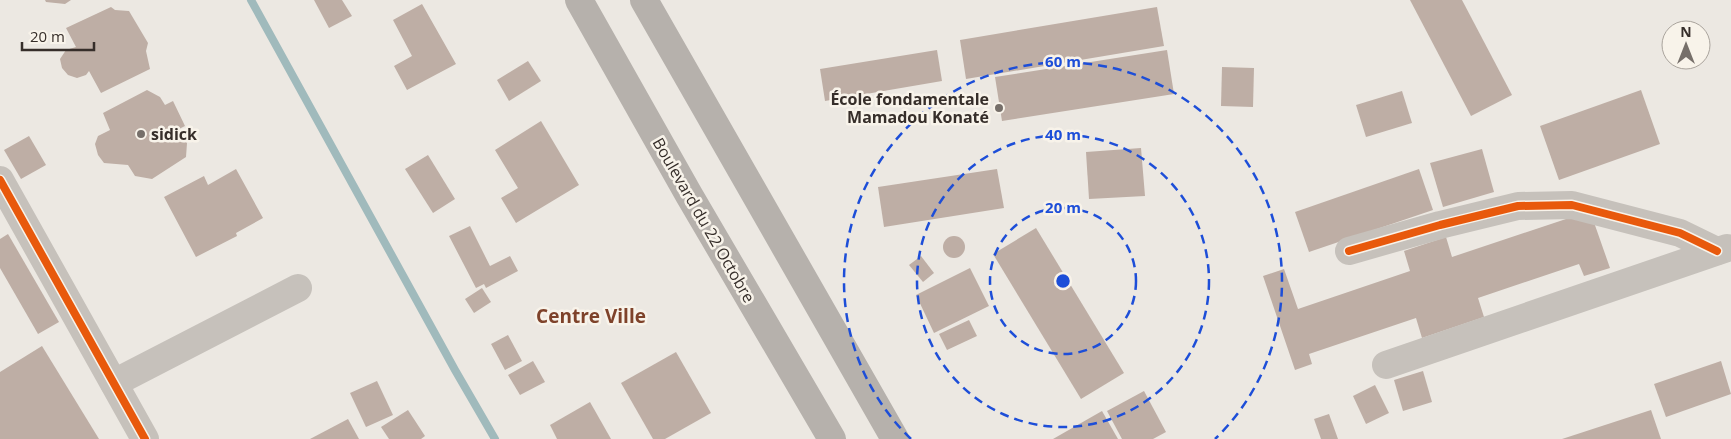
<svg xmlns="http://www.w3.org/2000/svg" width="1731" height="439" viewBox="0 0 1731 439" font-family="'Open Sans',sans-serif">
<rect width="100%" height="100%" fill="#ece8e2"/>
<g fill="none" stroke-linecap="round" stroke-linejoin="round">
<path stroke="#a0babc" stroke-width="8" d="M 251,0 L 455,370 L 495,439"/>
</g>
<g fill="#beaea5">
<path d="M 45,0 L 71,0 L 65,4 L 46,2 Z"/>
<path d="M 314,0 L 342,0 L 352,16 L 329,28 Z"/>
<path d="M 1410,0 L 1462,0 L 1512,95 L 1471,116 Z"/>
<path d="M 422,4 L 456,64 L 407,90 L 394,66 L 412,56 L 393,20 Z"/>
<path d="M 111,7 L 115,10 L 129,11 L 148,43 L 146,51 L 150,69 L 101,93 L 89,71 L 86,75 L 77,78 L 68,75 L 62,68 L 60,59 L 66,50 L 76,47 L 66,28 Z"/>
<path d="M 1157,7 L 1164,46 L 966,79 L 960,40 Z"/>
<path d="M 937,50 L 942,81 L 825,101 L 820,69 Z"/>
<path d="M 1167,50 L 1174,94 L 1002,121 L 995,77 Z"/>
<path d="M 528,61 L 541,81 L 509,101 L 497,80 Z"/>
<path d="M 1222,67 L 1254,68 L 1253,107 L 1221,106 Z"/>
<path d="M 147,90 L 160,97 L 165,105 L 173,101 L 185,126 L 177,130 L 184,141 L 187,143 L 186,157 L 152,179 L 135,176 L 128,165 L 104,163 L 98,155 L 95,144 L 98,136 L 110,130 L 103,113 Z"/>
<path d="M 1641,90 L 1660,144 L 1559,180 L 1540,126 Z"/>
<path d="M 1402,91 L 1412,123 L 1366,137 L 1356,105 Z"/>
<path d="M 541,121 L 579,185 L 516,223 L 501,198 L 518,188 L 495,150 Z"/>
<path d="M 29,136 L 46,165 L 21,179 L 4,150 Z"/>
<path d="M 1141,148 L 1145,196 L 1089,199 L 1086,152 Z"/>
<path d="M 1482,149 L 1494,192 L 1443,207 L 1430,163 Z"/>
<path d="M 428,155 L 455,199 L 433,213 L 405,169 Z"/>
<path d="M 236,169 L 263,218 L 236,233 L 237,236 L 196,257 L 164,197 L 204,176 L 208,185 Z"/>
<path d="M 997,169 L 1004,208 L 884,227 L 878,187 Z"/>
<path d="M 1419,169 L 1433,210 L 1309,252 L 1295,212 Z"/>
<path d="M 1590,211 L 1610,268 L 1584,276 L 1579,264 L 1478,298 L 1484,317 L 1422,338 L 1416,318 L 1309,354 L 1312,364 L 1295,370 L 1263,276 L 1284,269 L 1298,309 L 1410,271 L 1404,251 L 1446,237 L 1452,257 Z"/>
<path d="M 470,226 L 490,266 L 510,256 L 518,271 L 486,288 L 484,284 L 476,288 L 449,236 Z"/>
<path d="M 1036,228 L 1124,373 L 1081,399 L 993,254 Z"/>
<path d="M 8,234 L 59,322 L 38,334 L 0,268 L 0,239 Z"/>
<circle cx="954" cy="247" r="11"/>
<path d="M 921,256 L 934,273 L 923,282 L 909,265 Z"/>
<path d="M 970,268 L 989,306 L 934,333 L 916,295 Z"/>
<path d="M 482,288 L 491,302 L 474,313 L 465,299 Z"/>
<path d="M 969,320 L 977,336 L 947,350 L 939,334 Z"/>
<path d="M 508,335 L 522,361 L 505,370 L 491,344 Z"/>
<path d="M 42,346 L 99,439 L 0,439 L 0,372 Z"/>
<path d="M 676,352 L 711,413 L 665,439 L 653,439 L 621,383 Z"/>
<path d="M 533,361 L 545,382 L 520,395 L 508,375 Z"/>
<path d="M 1721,361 L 1731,394 L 1666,417 L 1654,384 Z"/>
<path d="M 1423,371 L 1432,402 L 1403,411 L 1394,380 Z"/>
<path d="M 377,381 L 393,415 L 366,427 L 350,393 Z"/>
<path d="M 1375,385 L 1389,413 L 1366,424 L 1353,396 Z"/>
<path d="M 1144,391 L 1166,432 L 1153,439 L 1122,439 L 1107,411 Z"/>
<path d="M 590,402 L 611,439 L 557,439 L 550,425 Z"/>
<path d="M 408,410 L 425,436 L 421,439 L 389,439 L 381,427 Z"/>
<path d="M 1651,410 L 1661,439 L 1562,439 Z"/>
<path d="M 1102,411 L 1118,439 L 1053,439 Z"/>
<path d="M 1329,414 L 1338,439 L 1321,439 L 1314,419 Z"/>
<path d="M 348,419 L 359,439 L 310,439 Z"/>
</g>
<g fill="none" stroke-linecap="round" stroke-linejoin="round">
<g stroke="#c6c1bb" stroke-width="28">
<path d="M 0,180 L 145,439"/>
<path d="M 1349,251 L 1440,225 L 1518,206 L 1572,205 L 1680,233 L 1717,251"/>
<path d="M 1386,365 L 1727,248"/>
<path d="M 114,383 L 298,288"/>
</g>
<g stroke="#b6b1ac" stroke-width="28">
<path d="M 579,0 L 689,195 L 832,439"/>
<path d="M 644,0 L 895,439"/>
</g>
<g stroke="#f8f3ea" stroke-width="11">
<g id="cycleway">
<path d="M 0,180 L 145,439"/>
<path d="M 1349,251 L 1440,225 L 1518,206 L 1572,205 L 1680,233 L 1717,251"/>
</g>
</g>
<use href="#cycleway" stroke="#e8590c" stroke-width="8"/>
</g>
<g fill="none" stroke="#1d4ed8" stroke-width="2.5" stroke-dasharray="9 6">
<circle cx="1063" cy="281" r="73"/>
<circle cx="1063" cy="281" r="146"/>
<path d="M911 439A219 219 0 1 1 1215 439"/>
</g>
<g fill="#766f6a" stroke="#f8f3ea" stroke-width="2">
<circle cx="999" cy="108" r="5"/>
<circle cx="141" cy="134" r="5"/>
</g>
<g text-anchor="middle" stroke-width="5" stroke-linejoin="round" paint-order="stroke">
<g font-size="16" font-weight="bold" fill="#362e2a" stroke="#f8f3ea" text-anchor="end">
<text x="989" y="105">École fondamentale<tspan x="989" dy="18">Mamadou Konaté</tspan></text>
<text x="151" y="140" text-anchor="start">sidick</text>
</g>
<g font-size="16" fill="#362e2a" stroke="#f8f3ea">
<text transform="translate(704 220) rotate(60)" y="6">Boulevard du 22 Octobre</text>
</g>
<g font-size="19" font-weight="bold" fill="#7e422a" stroke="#f8f3ea">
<text x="591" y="323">Centre Ville</text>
</g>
</g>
<circle cx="1063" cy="281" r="8" fill="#1d4ed8" stroke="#f8f3ea" stroke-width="2.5"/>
<g font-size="15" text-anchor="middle" font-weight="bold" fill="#1d4ed8" stroke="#f8f3ea" stroke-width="5" stroke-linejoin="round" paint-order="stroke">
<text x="1063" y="67">60 m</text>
<text x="1063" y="140">40 m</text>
<text x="1063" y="213">20 m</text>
</g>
<g transform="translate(1686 45)"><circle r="24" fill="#f8f3ea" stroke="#aaa49d"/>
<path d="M0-4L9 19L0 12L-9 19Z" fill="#766f6a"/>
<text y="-8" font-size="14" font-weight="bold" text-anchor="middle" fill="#362e2a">N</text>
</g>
<path d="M22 42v8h72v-8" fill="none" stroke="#362e2a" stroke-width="2.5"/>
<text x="30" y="42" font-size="15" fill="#362e2a" stroke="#f8f3ea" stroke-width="4" paint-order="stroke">20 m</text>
</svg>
